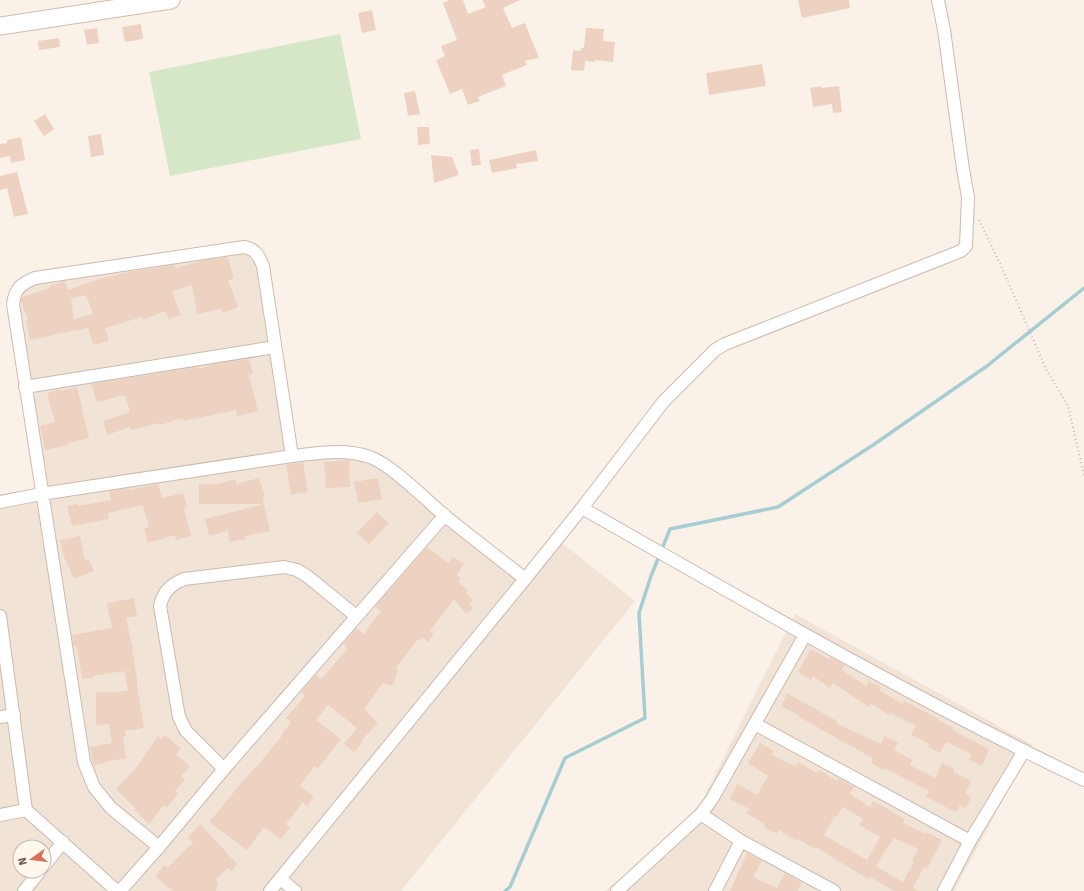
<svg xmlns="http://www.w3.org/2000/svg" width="1084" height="891" viewBox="0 0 1084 891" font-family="'Fira Sans',sans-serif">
<rect width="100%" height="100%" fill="#faf2e8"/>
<g fill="#f1e4d7" fill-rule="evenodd">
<path d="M 243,251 L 252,254 L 259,268 L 291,462 L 332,455 L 373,462 L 528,584 L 562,543 L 635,601 L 401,891 L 0,891 L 0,505 L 45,497 L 17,303 L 21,291 L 33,281 ZM 20,847 L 44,847 L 44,871 L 20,871 Z"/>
<path d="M 795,614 L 1033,745 L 954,891 L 605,891 L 695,815 Z"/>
</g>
<path fill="#d5e7c7" d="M 340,34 L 361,139 L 170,176 L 149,72 Z"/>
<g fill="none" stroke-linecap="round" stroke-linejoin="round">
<path stroke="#a5cdd3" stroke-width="3.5" d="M 505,891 L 510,887 L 565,758 L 645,718 L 639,613 L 651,576 L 670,529 L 778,507 L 873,445 L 987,366 L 1084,288"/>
</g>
<g fill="#edd2c2" fill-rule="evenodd">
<path d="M 450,0 L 463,0 L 468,14 L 486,7 L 482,0 L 520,0 L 503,8 L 512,28 L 525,23 L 539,58 L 525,61 L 527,65 L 502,75 L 506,86 L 478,97 L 480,101 L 468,105 L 462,89 L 450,94 L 436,60 L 445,56 L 441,46 L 457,40 L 443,3 Z"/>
<path d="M 798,0 L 849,0 L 850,8 L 802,18 Z"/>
<path d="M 372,10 L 376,30 L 362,33 L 358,13 Z"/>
<path d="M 141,24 L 143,39 L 125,42 L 122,27 Z"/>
<path d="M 97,28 L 99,43 L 87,45 L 84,30 Z"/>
<path d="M 586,28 L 604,29 L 603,41 L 615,42 L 613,62 L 595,60 L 595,62 L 585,61 L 584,71 L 571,70 L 573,50 L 581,51 L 581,48 L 584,48 Z"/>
<path d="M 59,38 L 60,47 L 39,50 L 38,41 Z"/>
<path d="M 762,64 L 766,86 L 709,95 L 706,73 Z"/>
<path d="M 821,86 L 821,88 L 839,86 L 842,112 L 833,113 L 832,104 L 813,107 L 810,88 Z"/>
<path d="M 415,91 L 420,114 L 408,116 L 404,93 Z"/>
<path d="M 45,114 L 54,129 L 44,136 L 34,121 Z"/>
<path d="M 417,127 L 429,127 L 430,144 L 418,145 Z"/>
<path d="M 101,134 L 104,155 L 91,157 L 88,136 Z"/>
<path d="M 21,137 L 25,160 L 11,163 L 10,156 L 0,158 L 0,144 L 7,143 L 7,140 Z"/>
<path d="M 479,149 L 481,165 L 472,166 L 470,150 Z"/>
<path d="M 536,150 L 538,161 L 516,164 L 517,168 L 492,173 L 489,160 Z"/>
<path d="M 431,155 L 452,157 L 459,175 L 434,183 Z"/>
<path d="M 17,172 L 28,214 L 14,217 L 7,188 L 0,190 L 0,176 Z"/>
<path d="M 228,257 L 234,279 L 228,280 L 238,307 L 223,313 L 221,309 L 197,314 L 192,285 L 172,291 L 181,315 L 169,319 L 165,311 L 143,320 L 142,317 L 105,328 L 109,341 L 93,345 L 88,328 L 51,335 L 51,336 L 30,340 L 26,320 L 28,320 L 21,301 L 22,297 L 50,288 L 49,286 L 65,281 L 68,290 L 99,279 L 129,272 L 174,265 L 175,268 L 205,260 ZM 86,295 L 93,314 L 74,319 L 71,299 Z"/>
<path d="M 249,359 L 253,374 L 249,375 L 258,411 L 237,416 L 236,410 L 184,421 L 183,418 L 160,425 L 159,423 L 131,430 L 130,427 L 107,435 L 103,421 L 130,412 L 125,395 L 97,402 L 91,384 L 198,367 L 198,369 L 215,364 Z"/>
<path d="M 77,387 L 89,438 L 68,443 L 68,445 L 45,450 L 40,426 L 55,422 L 47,393 L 60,389 L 60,391 Z"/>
<path d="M 349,460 L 350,487 L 326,488 L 324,462 Z"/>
<path d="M 303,462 L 308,492 L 291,495 L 286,465 Z"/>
<path d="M 259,478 L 265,496 L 263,497 L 264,504 L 199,504 L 199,484 L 218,484 L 235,479 L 237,484 Z"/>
<path d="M 378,478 L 382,499 L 358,503 L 354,482 Z"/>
<path d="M 158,484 L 162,498 L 183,493 L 187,507 L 184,508 L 191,536 L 176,540 L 175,535 L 148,543 L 144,528 L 149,527 L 143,505 L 108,513 L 109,519 L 72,526 L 67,506 L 77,504 L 78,506 L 111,500 L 109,491 L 129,488 L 129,490 Z"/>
<path d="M 264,504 L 270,531 L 245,536 L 245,539 L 230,542 L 228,531 L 209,536 L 205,519 Z"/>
<path d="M 377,512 L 389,523 L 369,544 L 357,533 Z"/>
<path d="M 80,536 L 85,561 L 89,559 L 94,571 L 74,579 L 66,560 L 65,560 L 60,540 Z"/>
<path d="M 427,547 L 448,563 L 453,557 L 464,564 L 457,575 L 461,578 L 458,582 L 468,590 L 466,593 L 473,600 L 469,604 L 473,608 L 466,614 L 454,599 L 430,631 L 434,634 L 428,642 L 422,637 L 419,641 L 417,640 L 396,668 L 398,670 L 393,686 L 383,683 L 364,709 L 378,723 L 362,740 L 363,741 L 354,752 L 344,744 L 357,728 L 328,705 L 316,720 L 341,739 L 318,768 L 315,766 L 300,786 L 314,797 L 307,806 L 303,802 L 286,824 L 290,828 L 281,839 L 264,827 L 247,850 L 209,822 L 230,797 L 239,785 L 257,766 L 282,736 L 281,735 L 291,722 L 286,718 L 305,696 L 301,692 L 316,675 L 321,679 L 348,648 L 343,644 L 356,628 L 364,634 L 381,611 L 375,606 Z"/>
<path d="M 134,598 L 137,616 L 126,618 L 133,649 L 132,649 L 137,679 L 137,686 L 144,728 L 125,731 L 126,737 L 123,737 L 126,758 L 105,762 L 105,763 L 93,765 L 90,747 L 112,743 L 109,724 L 96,726 L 96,692 L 117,692 L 128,690 L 124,671 L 93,676 L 93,678 L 82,679 L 77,646 L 74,647 L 72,635 L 112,628 L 107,603 Z"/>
<path d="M 811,649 L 829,659 L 831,657 L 844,664 L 845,665 L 842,670 L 866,686 L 869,681 L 881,687 L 879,690 L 902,704 L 904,701 L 914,706 L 939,719 L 938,720 L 954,728 L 952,730 L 989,749 L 982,766 L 969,760 L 972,754 L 946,742 L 940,753 L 928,747 L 929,744 L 911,735 L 916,726 L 890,713 L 889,715 L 871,704 L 869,707 L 833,683 L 830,688 L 813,676 L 811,680 L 798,672 Z"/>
<path d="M 787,693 L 837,721 L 836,723 L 881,744 L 885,736 L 898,743 L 894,750 L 912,760 L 910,765 L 935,778 L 942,763 L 954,769 L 953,772 L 971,781 L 965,794 L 971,797 L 966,808 L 960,805 L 956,812 L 943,806 L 943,805 L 926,797 L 929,791 L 884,768 L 883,770 L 871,763 L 873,758 L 856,749 L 856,748 L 837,739 L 837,738 L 819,729 L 819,728 L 799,717 L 800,716 L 781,706 Z"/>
<path d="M 165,735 L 181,748 L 176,755 L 190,766 L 181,776 L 185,779 L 175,791 L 178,794 L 166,808 L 164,805 L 149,824 L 134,809 L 135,808 L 116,789 L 137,767 L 158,736 L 161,739 Z"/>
<path d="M 760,743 L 774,751 L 772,755 L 796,767 L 798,762 L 817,773 L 819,770 L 837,781 L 838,778 L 854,787 L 850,794 L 870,807 L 873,801 L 905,819 L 903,823 L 926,834 L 927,832 L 942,840 L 927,869 L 924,867 L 913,888 L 919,891 L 894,891 L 870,877 L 869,879 L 851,869 L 816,847 L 815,849 L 798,839 L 797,841 L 779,830 L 777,834 L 764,827 L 765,824 L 746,813 L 749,809 L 730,799 L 737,784 L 757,795 L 768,776 L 748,763 ZM 843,807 L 863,819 L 859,825 L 880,837 L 867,860 L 824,835 L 835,816 L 837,817 ZM 894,838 L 918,849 L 912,861 L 914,862 L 903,882 L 876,866 L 889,844 L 890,845 Z"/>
<path d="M 200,824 L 237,864 L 232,871 L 228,868 L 215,880 L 218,883 L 216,891 L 173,891 L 155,876 L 165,865 L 168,868 L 193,842 L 188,838 Z"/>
<path d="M 747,853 L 762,861 L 753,877 L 777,888 L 785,873 L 802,883 L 797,891 L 730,891 Z"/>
</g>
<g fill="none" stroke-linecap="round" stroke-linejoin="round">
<g stroke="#cbbaaf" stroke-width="14">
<g id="street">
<path d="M 25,387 L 275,347"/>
<path d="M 0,502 L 41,494 L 292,456 C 318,453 345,448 370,457 C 393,466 425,499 444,515 C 471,537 499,558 525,579"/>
<path d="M 582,508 C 747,602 912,698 1084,780"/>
<path d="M 0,616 L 26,810 L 117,891"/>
<path d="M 0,717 L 14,715"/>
<path d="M 755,724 L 970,841"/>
<path d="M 224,769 L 186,731 L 179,717 L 160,606 C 163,592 170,585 184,579 L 284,567 L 297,570 L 307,576 L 356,616"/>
<path d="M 701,814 L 741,841 L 834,891"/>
<path d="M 0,815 L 26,810"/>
<path d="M 159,847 L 111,808 L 94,787 L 84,762 L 13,304 C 15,288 21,284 35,278 L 244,247 C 256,249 259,256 263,266 L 292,456"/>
<path d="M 44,866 L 63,842"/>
<path d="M 281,879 L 295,891"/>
<path d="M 24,891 L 40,871"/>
<path d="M 120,891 L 159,847 L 224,769 L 445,515"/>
<path d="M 270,891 L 525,579 L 582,508 L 664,401 L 715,350 L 725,344 L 961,251 L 966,246 L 968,197 L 963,169 L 944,30 L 938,0"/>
<path d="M 617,891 L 701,814 L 712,799 L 805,635"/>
<path d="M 715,891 L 741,841"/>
<path d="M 944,891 L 970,841 L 1024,751"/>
</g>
</g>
<g stroke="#d0bcaf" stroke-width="19">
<path id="secondary" d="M 0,26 L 171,0"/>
</g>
<path stroke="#d2b5a5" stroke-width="2" stroke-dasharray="1 3" stroke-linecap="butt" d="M 979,220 L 1002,268 L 1046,369 L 1068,406 L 1084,475"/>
<use href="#street" stroke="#fff" stroke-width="12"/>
<use href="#secondary" stroke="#fff" stroke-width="17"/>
</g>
<g transform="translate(32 859) rotate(256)"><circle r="19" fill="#fdf7ee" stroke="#c5b8ae"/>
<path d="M0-3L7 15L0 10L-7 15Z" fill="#d87159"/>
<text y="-6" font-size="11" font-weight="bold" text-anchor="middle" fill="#725a4e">N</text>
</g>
</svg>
